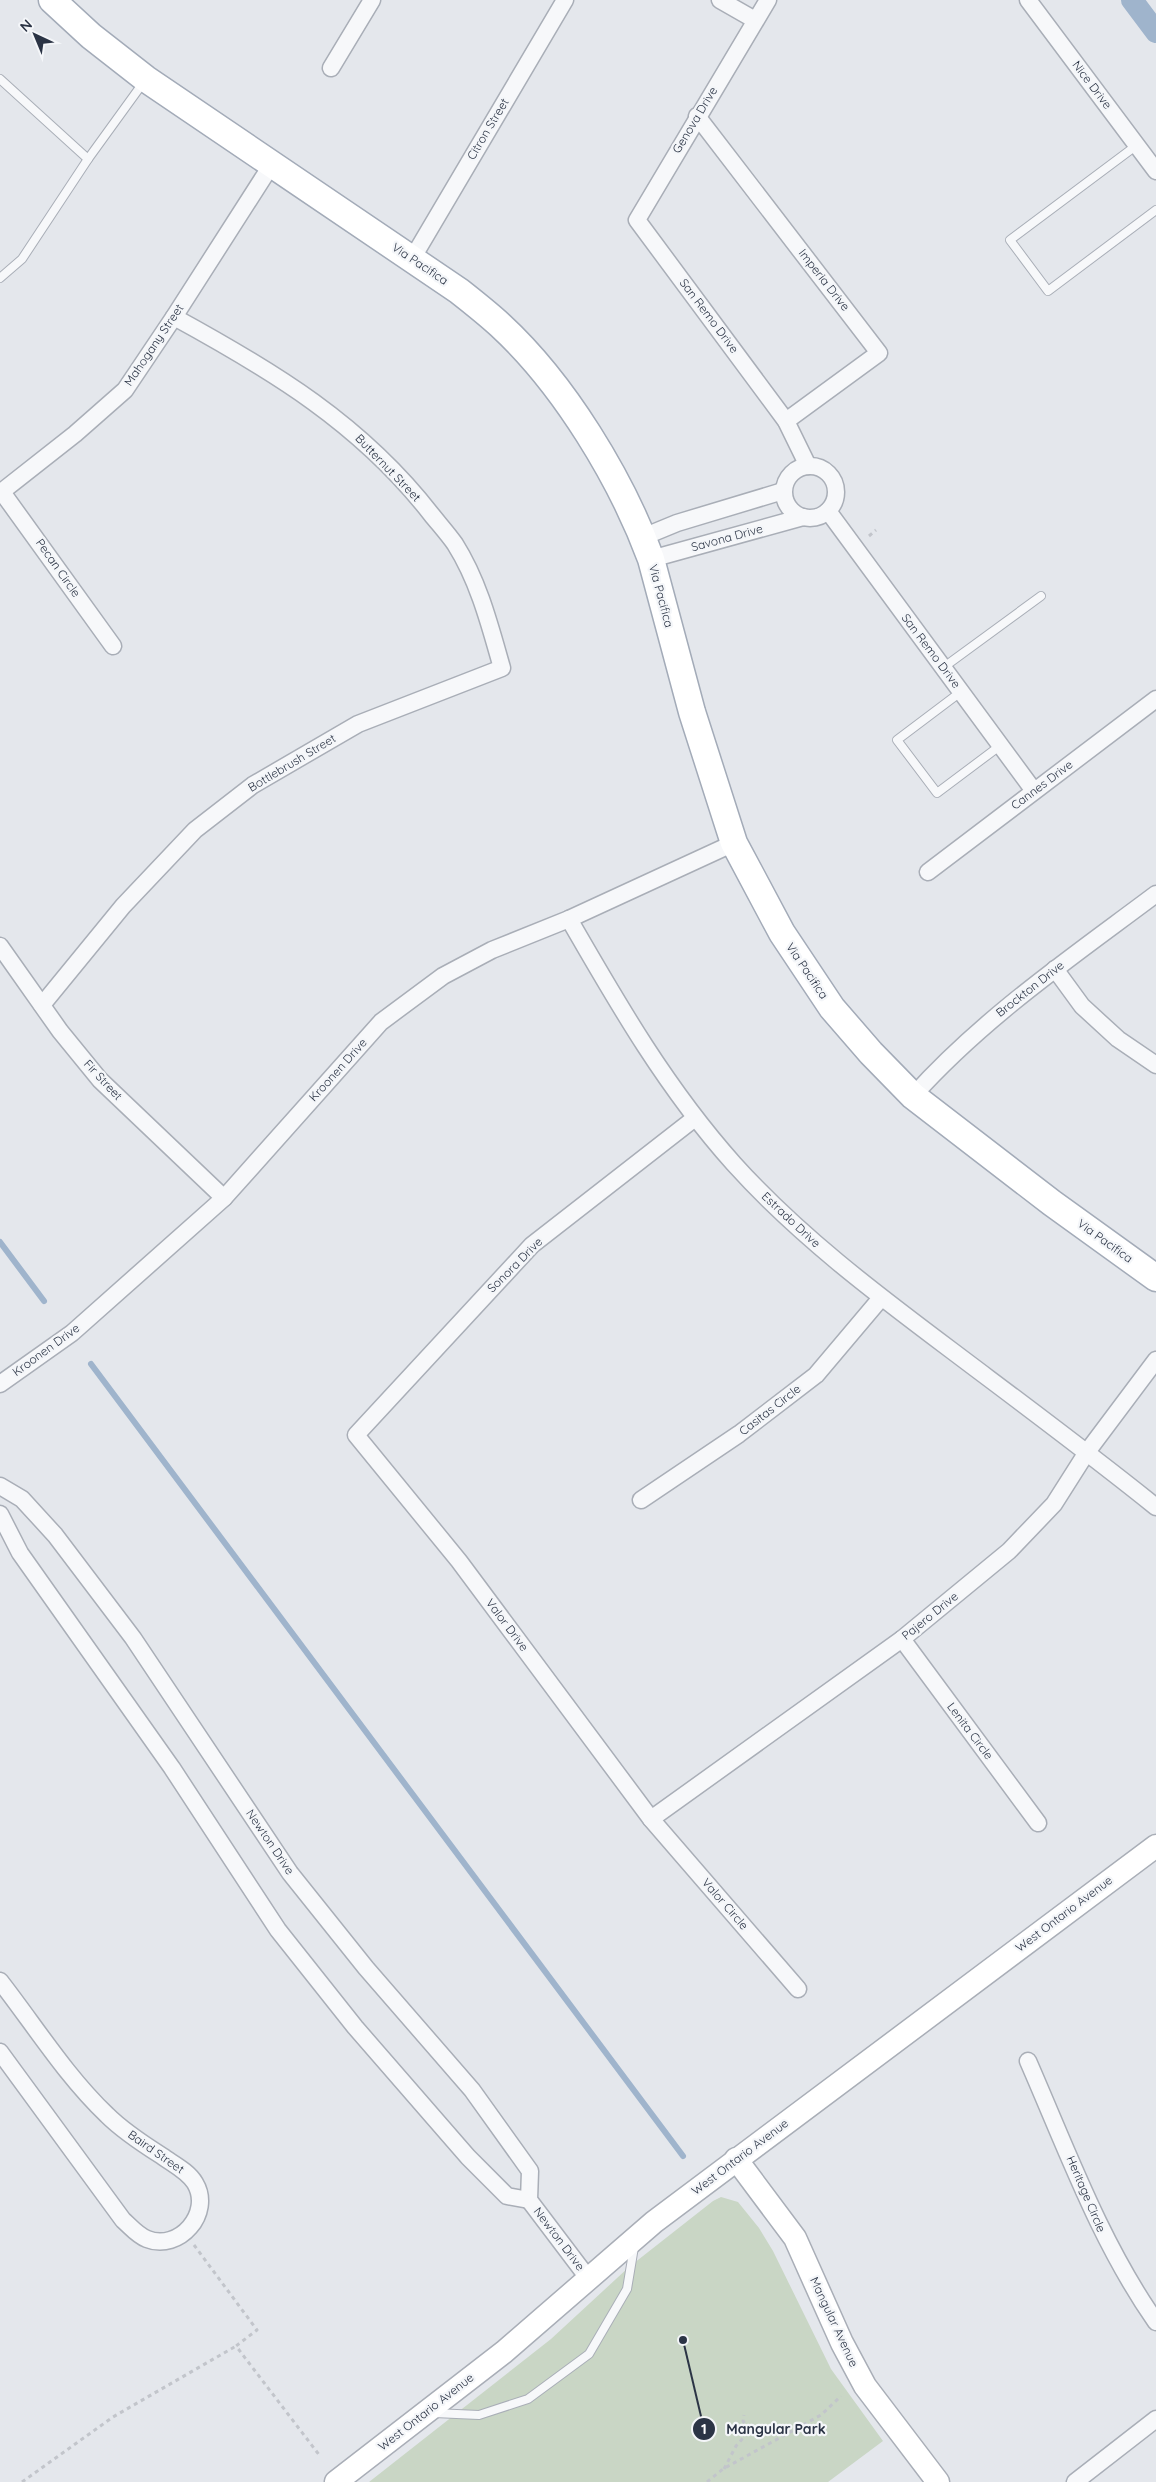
<svg xmlns="http://www.w3.org/2000/svg" width="1156" height="2482" viewBox="0 0 1156 2482" font-family="Quicksand,sans-serif">
<rect width="100%" height="100%" fill="#e4e7ec"/>
<path fill="#c9d6c5" d="M 721,2197 L 738,2202 L 759,2228 L 773,2251 L 831,2369 L 883,2441 L 828,2482 L 369,2482 L 551,2339 L 629,2267 L 713,2201 Z"/>
<g fill="none" stroke-linecap="round" stroke-linejoin="round">
<g stroke="#9fb4cc" stroke-width="6">
<path d="M 0,1242 L 44,1301"/>
<path d="M 91,1364 L 683,2156"/>
</g>
<path stroke="#9fb4cc" stroke-width="22" d="M 1132,0 L 1156,32"/>
<g stroke="#a9aeb7" stroke-width="10">
<g id="lane">
<path d="M 0,79 L 88,159"/>
<path d="M 1137,145 L 1010,240 L 1048,291 L 1156,210"/>
<path d="M 0,278 L 22,259 L 88,159 L 143,83"/>
<path d="M 944,667 L 1041,596"/>
<path d="M 962,691 L 897,740 L 937,793 L 1001,745"/>
<path d="M 434,2413 L 479,2415 L 528,2399 L 589,2354 L 627,2289 L 634,2247"/>
</g>
</g>
<g stroke="#a9aeb7" stroke-width="19">
<g id="street">
<path d="M 720,0 L 755,20"/>
<path d="M 768,0 L 637,220 L 786,421 L 808,466"/>
<path d="M 1028,0 L 1156,171"/>
<path d="M 331,68 L 372,0"/>
<path d="M 697,116 L 879,353 L 786,421"/>
<path d="M 412,259 L 565,0"/>
<circle cx="810" cy="492" r="26"/>
<path d="M 2,492 L 113,646"/>
<path d="M 0,493 L 75,434 L 125,390 L 174,317 L 272,164"/>
<path d="M 828,511 L 1034,791"/>
<path d="M 643,537 L 677,523 L 783,491"/>
<path d="M 651,559 L 803,517"/>
<path d="M 928,872 L 1156,699"/>
<path d="M 569,919 C 619,1006 667,1089 734,1164 C 798,1235 875,1293 951,1350 C 1020,1402 1089,1453 1156,1507"/>
<path d="M 0,946 L 60,1031 L 100,1080 L 224,1198"/>
<path d="M 1055,969 L 1082,1006 L 1118,1039 L 1156,1065"/>
<path d="M 42,1005 L 123,906 L 195,830 L 253,785 L 358,724 L 502,668 C 490,626 479,582 455,544 C 448,534 439,524 431,514 C 361,424 273,371 174,317"/>
<path d="M 913,1096 C 984,1017 1072,957 1156,894"/>
<path d="M 695,1118 L 532,1245 L 356,1435 L 459,1561 L 651,1819 L 798,1989"/>
<path d="M 0,1384 L 72,1333 L 224,1198 L 381,1022 L 443,976 L 492,950 L 569,919 L 734,843"/>
<path d="M 0,1486 L 22,1499 L 55,1535 L 133,1638 L 290,1873 L 366,1968 L 472,2090 L 530,2171 L 529,2200 L 588,2278"/>
<path d="M 641,1500 L 739,1434 L 816,1375 L 881,1298"/>
<path d="M 0,1514 L 20,1553 L 172,1768 L 278,1930 L 355,2027 L 468,2157 L 507,2196 L 529,2200"/>
<path d="M 902,1639 L 1038,1823"/>
<path d="M 651,1819 L 902,1639 L 1009,1551 L 1054,1504 L 1087,1452 L 1156,1360"/>
<path d="M 0,1981 C 35,2026 66,2076 107,2115 C 123,2131 143,2144 162,2156 C 173,2164 188,2171 195,2183 C 213,2213 179,2252 147,2239 C 137,2235 131,2227 123,2220 L 0,2052"/>
<path d="M 1028,2061 C 1067,2150 1100,2242 1156,2322"/>
<path d="M 1075,2482 L 1156,2419"/>
</g>
</g>
<g stroke="#a9aeb7" stroke-width="25">
<g id="secondary">
<path d="M 736,2159 L 795,2238 L 842,2343 L 865,2386 L 938,2482"/>
<path d="M 336,2482 L 504,2352 L 654,2222 L 1156,1846"/>
</g>
</g>
<g stroke="#a3abb8" stroke-width="29">
<path id="primary" d="M 52,0 L 91,36 L 146,79 L 459,291 C 473,302 487,313 500,325 C 564,384 621,478 651,559 L 692,712 L 734,843 L 782,933 L 832,1008 L 871,1053 L 913,1096 L 1052,1203 L 1156,1278"/>
</g>
<g stroke="#c2c5cb" stroke-width="3" stroke-dasharray="4 4" stroke-linecap="butt">
<path d="M 869,536 L 876,530"/>
<path d="M 194,2245 L 257,2330 L 236,2346 L 320,2456"/>
<path d="M 724,2469 L 736,2446 L 750,2430 L 743,2421 L 744,2415"/>
<path d="M 22,2482 L 113,2417 L 236,2346"/>
<path d="M 707,2482 L 723,2469 L 821,2415 L 841,2396"/>
</g>
<use href="#lane" stroke="#f7f8fa" stroke-width="8"/>
<use href="#street" stroke="#f7f8fa" stroke-width="16"/>
<use href="#secondary" stroke="#fff" stroke-width="22"/>
<use href="#primary" stroke="#fff" stroke-width="26"/>
</g>
<g text-anchor="middle" stroke-width="4.5" stroke-linejoin="round" paint-order="stroke">
<g font-size="12" fill="#2b3445" stroke="#f4f6f9">
<text transform="translate(1092 85) rotate(53)" y="4">Nice Drive</text>
<text transform="translate(695 120) rotate(-59)" y="4">Genova Drive</text>
<text transform="translate(488 129) rotate(-59)" y="4">Citron Street</text>
<text transform="translate(420 264) rotate(34)" y="4">Via Pacifica</text>
<text transform="translate(824 280) rotate(52)" y="4">Imperia Drive</text>
<text transform="translate(709 316) rotate(53)" y="4">San Remo Drive</text>
<text transform="translate(154 345) rotate(-56)" y="4">Mahogany Street</text>
<text transform="translate(388 468) rotate(46)" y="4">Butternut Street</text>
<text transform="translate(727 538) rotate(-15)" y="4">Savona Drive</text>
<text transform="translate(58 568) rotate(55)" y="4">Pecan Circle</text>
<text transform="translate(661 596) rotate(75)" y="4">Via Pacifica</text>
<text transform="translate(931 651) rotate(53)" y="4">San Remo Drive</text>
<text transform="translate(292 763) rotate(-31)" y="4">Bottlebrush Street</text>
<text transform="translate(1042 785) rotate(-37)" y="4">Cannes Drive</text>
<text transform="translate(807 971) rotate(56)" y="4">Via Pacifica</text>
<text transform="translate(1030 989) rotate(-38)" y="4">Brockton Drive</text>
<text transform="translate(338 1070) rotate(-48)" y="4">Kroonen Drive</text>
<text transform="translate(103 1080) rotate(47)" y="4">Fir Street</text>
<text transform="translate(791 1220) rotate(43)" y="4">Estrado Drive</text>
<text transform="translate(1105 1241) rotate(36)" y="4">Via Pacifica</text>
<text transform="translate(515 1265) rotate(-45)" y="4">Sonora Drive</text>
<text transform="translate(46 1350) rotate(-36)" y="4">Kroonen Drive</text>
<text transform="translate(770 1410) rotate(-38)" y="4">Casitas Circle</text>
<text transform="translate(930 1616) rotate(-39)" y="4">Pajero Drive</text>
<text transform="translate(507 1625) rotate(53)" y="4">Valor Drive</text>
<text transform="translate(970 1731) rotate(53)" y="4">Lenita Circle</text>
<text transform="translate(270 1842) rotate(56)" y="4">Newton Drive</text>
<text transform="translate(725 1904) rotate(49)" y="4">Valor Circle</text>
<text transform="translate(1064 1914) rotate(-37)" y="4">West Ontario Avenue</text>
<text transform="translate(156 2152) rotate(35)" y="4">Baird Street</text>
<text transform="translate(740 2157) rotate(-37)" y="4">West Ontario Avenue</text>
<text transform="translate(1086 2194) rotate(67)" y="4">Heritage Circle</text>
<text transform="translate(559 2239) rotate(53)" y="4">Newton Drive</text>
<text transform="translate(834 2322) rotate(65)" y="4">Mangular Avenue</text>
<text transform="translate(426 2412) rotate(-38)" y="4">West Ontario Avenue</text>
</g>
</g>
<path fill="none" stroke="#2b3445" stroke-width="2" d="M683 2340L704 2429"/>
<g fill="#2b3445" stroke="#f4f6f9" stroke-width="2">
<circle cx="683" cy="2340" r="5"/>
<circle cx="704" cy="2429" r="12"/>
</g>
<g font-size="15" text-anchor="middle" font-weight="bold" fill="#fff">
<text x="704" y="2434">1</text>
</g>
<g font-size="14" text-anchor="middle" font-weight="bold" fill="#2b3445" stroke="#f4f6f9" stroke-width="4.5" stroke-linejoin="round" paint-order="stroke">
<text x="776" y="2434">Mangular Park</text>
</g>
<g transform="translate(35 35) rotate(316)" stroke="#f4f6f9" stroke-width="4" paint-order="stroke">
<path d="M0-4L9 19L0 12L-9 19Z" fill="#2b3445"/>
<text y="-8" font-size="14" font-weight="bold" text-anchor="middle" fill="#2b3445">N</text>
</g>
</svg>
